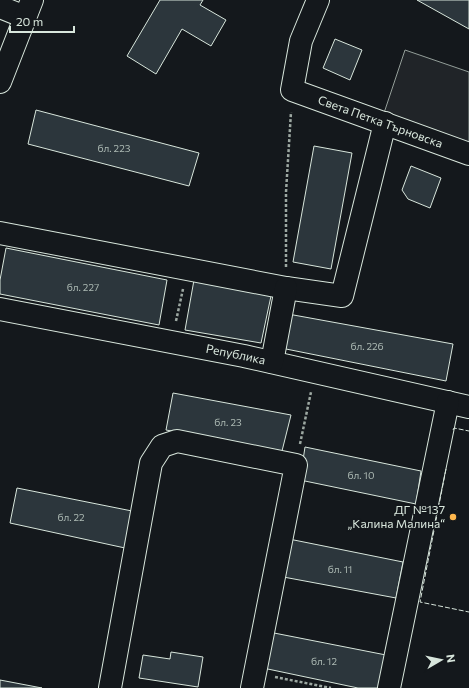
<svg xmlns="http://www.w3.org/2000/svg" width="469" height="688" viewBox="0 0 469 688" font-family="Commissioner,sans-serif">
<rect width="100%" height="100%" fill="#14181c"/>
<path fill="#202428" stroke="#939e99" d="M 405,50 L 469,72 L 469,143 L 384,113 Z"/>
<g fill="#2c363c" stroke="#d8e6dc">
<path d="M 160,0 L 203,0 L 200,5 L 226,20 L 211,46 L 182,29 L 156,74 L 127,56 Z"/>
<path d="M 417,0 L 469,0 L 469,29 Z"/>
<path d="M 335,39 L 362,50 L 350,80 L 323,68 Z"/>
<path d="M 36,110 L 199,153 L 189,186 L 28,144 Z"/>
<path d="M 314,146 L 352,153 L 331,269 L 293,262 Z"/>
<path d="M 411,166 L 441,178 L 430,208 L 408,199 L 402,190 Z"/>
<path d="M 6,248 L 167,280 L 159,325 L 0,294 L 0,280 Z"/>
<path d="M 194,280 L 271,296 L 261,343 L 185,330 Z"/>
<path d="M 288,314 L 453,344 L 446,381 L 281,348 Z"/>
<path d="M 173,393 L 291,415 L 282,451 L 166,430 Z"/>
<path d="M 305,447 L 421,471 L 416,504 L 300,480 Z"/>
<path d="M 17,488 L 132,511 L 125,548 L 10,523 Z"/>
<path d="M 284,538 L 403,562 L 396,598 L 278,576 Z"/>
<path d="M 269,632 L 386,655 L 378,688 L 358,688 L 263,668 Z"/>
<path d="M 171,652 L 203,657 L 198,687 L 139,678 L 143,655 L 170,659 Z"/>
<path d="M 0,680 L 42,688 L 0,688 Z"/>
</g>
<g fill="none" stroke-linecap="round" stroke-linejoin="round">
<g stroke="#d8e6dc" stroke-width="24">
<g id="minor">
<path id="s1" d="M 318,0 L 301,41 L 292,90 L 469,154"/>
<path d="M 0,7 L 25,17"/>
<path d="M 0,82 L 32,0"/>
<path d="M 0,233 L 286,288 L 342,296 L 385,123"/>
<path id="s2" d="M 0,309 L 244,356 L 469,407"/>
<path d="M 272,362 L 286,288"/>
<path d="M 110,688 L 151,463 L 162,446 L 177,441 L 296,465 L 252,688"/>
<path d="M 389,688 L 448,402"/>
</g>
</g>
<g stroke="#9da8a2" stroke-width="2.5" stroke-dasharray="3 2" stroke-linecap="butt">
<path d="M 286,267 L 286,192 L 291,112"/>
<path d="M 176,321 L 183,289"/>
<path d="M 300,444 L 311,392"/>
<path d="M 275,677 L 331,688"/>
</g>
<use href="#minor" stroke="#14181c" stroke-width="22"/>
<g stroke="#d8e6dc" stroke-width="1" stroke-dasharray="5 2" stroke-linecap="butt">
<path d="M 453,430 L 454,428 L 469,431"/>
<path d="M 446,469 L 420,602 L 469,612"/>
</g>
</g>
<circle fill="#ffb74d" stroke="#14181c" stroke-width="1.5" cx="453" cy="517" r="4"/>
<g text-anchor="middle" stroke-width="3" stroke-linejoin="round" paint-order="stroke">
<g font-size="10" fill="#adbab4">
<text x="114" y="152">бл. 223</text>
<text x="83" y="291">бл. 227</text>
<text x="367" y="350">бл. 226</text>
<text x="228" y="426">бл. 23</text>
<text x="361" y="479">бл. 10</text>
<text x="71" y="521">бл. 22</text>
<text x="340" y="573">бл. 11</text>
<text x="324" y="665">бл. 12</text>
</g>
<g font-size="12" fill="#d8e6dc" stroke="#14181c">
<text dy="4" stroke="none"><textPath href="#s1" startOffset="188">Света Петка Търновска</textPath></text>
<text dy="4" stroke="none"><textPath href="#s2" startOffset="240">Република</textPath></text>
</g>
<g font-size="12" fill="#d8e6dc" stroke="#14181c" text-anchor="end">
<text x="445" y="514">ДГ №137<tspan x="445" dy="14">„Калина Малина“</tspan></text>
</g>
</g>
<g transform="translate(441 660) rotate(81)" stroke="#14181c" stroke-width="3" paint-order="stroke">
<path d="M0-3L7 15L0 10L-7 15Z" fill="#d8e6dc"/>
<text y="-6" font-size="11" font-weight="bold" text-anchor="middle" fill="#d8e6dc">N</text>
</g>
<path d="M10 26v6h64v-6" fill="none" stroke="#d8e6dc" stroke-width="2"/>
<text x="16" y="26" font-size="12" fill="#d8e6dc" stroke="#14181c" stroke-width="3" paint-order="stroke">20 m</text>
</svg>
